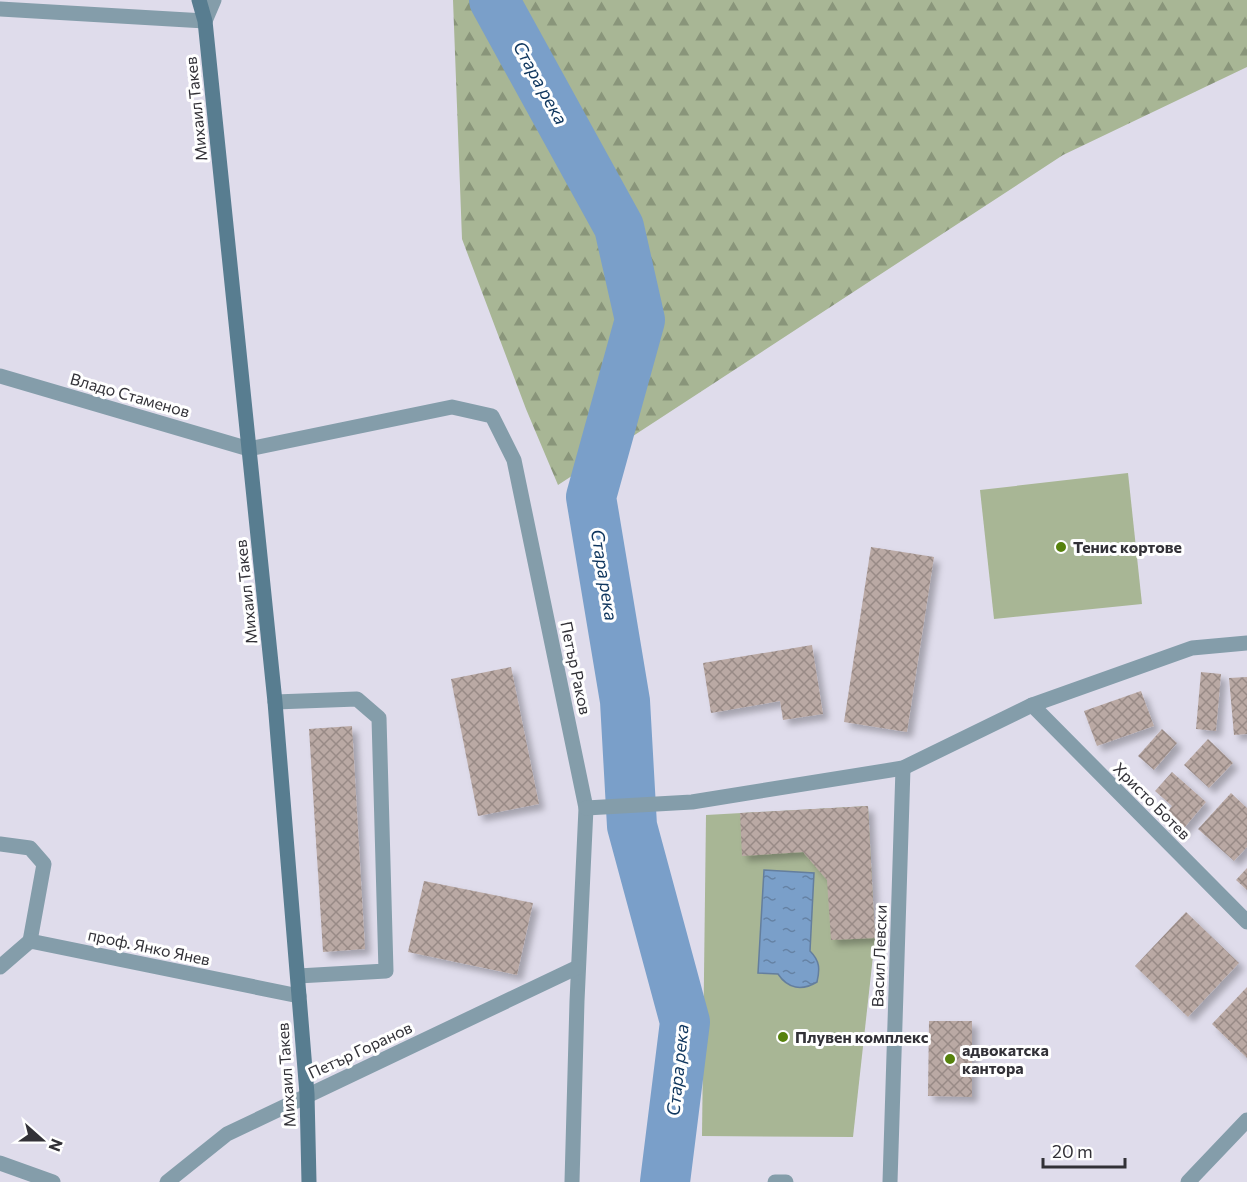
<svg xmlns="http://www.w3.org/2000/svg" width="1247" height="1182" viewBox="0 0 1247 1182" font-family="Commissioner,sans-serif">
<defs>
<pattern id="forest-firs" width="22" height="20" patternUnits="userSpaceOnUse" patternTransform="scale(1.5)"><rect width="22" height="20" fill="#a8b695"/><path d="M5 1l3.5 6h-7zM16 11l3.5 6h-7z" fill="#89957a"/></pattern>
<pattern id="water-ripples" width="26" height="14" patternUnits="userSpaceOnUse" patternTransform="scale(1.5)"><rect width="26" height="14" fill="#7a9fc9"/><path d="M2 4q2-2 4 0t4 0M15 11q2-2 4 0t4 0" fill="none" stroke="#6582a4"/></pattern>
<pattern id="building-cross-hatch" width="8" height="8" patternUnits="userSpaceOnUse" patternTransform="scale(1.5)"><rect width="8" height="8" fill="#baa9a4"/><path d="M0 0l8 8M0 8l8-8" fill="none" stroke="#988a86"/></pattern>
<filter id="shadow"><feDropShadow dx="5.5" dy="5.5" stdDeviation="3" flood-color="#0004"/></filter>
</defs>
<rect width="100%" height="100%" fill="#dfdceb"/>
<path fill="url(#forest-firs)" d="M 453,0 L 1247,0 L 1247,67 L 1063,155 L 558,485 L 526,409 L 462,239 Z"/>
<g fill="#a8b695">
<path d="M 1128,473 L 1142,604 L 994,619 L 980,490 Z"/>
<path d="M 868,806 L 875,938 L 853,1137 L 702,1136 L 706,815 Z"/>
</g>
<path fill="url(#water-ripples)" stroke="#647e9d" stroke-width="1.5" d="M 764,870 L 814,873 L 810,951 C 820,961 820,969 817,982 C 802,991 788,989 778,974 L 758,973 Z"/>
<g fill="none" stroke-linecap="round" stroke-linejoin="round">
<path stroke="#7a9fc9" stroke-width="50" d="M 494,0 L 619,227 L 640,320 L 591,497 L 625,701 L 632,826 L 685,1022 L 665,1182"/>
</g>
<g fill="url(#building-cross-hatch)" filter="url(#shadow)">
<path d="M 871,547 L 934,557 L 907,732 L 844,722 Z"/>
<path d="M 812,645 L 823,714 L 783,720 L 780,701 L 711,713 L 703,663 Z"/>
<path d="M 511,667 L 539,804 L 478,816 L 451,679 Z"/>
<path d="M 1201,672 L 1221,674 L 1216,731 L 1196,729 Z"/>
<path d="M 1247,677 L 1247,734 L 1234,735 L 1229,678 Z"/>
<path d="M 1141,691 L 1154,726 L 1097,746 L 1084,711 Z"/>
<path d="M 352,726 L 365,949 L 323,952 L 309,729 Z"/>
<path d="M 1162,729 L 1177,743 L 1154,770 L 1138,756 Z"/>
<path d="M 1208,739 L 1233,763 L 1209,788 L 1184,765 Z"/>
<path d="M 1172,772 L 1206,802 L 1179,834 L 1162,819 L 1172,806 L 1155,791 Z"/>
<path d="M 1231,793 L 1247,808 L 1247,847 L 1234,861 L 1198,829 Z"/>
<path d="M 868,806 L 875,938 L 831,940 L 827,880 L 803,852 L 742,856 L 740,813 Z"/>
<path d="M 1247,868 L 1247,890 L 1236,880 Z"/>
<path d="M 424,881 L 533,903 L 517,975 L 408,952 Z"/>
<path d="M 1186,912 L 1239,963 L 1188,1017 L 1135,966 Z"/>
<path d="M 1247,987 L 1247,1058 L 1212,1024 Z"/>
<path d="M 929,1021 L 972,1021 L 972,1097 L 928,1096 Z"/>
</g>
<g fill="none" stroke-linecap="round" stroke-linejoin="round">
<g stroke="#849daa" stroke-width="15">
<path d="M 205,21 L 214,0"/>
<path d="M 275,702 L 357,699 L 379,718 L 386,971 L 298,976"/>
</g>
<g stroke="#849daa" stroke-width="15">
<path d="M 0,9 L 205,21"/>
<path d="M 0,376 L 249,449 L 452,407 L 492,416 L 514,460 L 586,808 L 577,1001 L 572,1182"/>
<path d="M 1032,705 L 1247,922"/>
<path d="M 586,808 L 692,802 L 903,768 L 1032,705 L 1192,648 L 1247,643"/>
<path d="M 0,844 L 30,848 L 44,864 L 30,941"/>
<path d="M 0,967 L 30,941 L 299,996"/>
<path d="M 0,1163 L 53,1182"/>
<path d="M 167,1182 L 227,1134 L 578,967"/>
<path d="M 775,1182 L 786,1182"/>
<path d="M 890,1182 L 903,768"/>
<path d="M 1188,1182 L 1247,1120"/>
</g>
<path stroke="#587d90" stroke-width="15" d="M 199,0 L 205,21 L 275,702 L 307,1094 L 309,1182"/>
</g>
<g fill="#56820c" stroke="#fff" stroke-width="2">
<circle cx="1061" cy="547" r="6"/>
<circle cx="783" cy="1037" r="6"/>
<circle cx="950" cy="1059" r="6"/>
</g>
<g text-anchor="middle" stroke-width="6" stroke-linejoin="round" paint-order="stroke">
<g font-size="16" fill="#323137" stroke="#fff">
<text transform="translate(196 109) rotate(-96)" y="6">Михаил Такев</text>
<text transform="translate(130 395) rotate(16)" y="6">Владо Стаменов</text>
<text transform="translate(246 592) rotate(-96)" y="6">Михаил Такев</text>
<text transform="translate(576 668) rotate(78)" y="6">Петър Раков</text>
<text transform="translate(1152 801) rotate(45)" y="6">Христо Ботев</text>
<text transform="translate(149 947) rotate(12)" y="6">проф. Янко Янев</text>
<text transform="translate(879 956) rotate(-88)" y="6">Васил Левски</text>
<text transform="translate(360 1050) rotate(-25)" y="6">Петър Горанов</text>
<text transform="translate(286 1075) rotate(-94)" y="6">Михаил Такев</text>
</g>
<g font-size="16" font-weight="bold" fill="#323137" stroke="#fff" text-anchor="start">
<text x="1073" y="553">Тенис кортове</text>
<text x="795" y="1043">Плувен комплекс</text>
<text x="962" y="1056">адвокатска<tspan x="962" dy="18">кантора</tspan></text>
</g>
<g font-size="18" font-style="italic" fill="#0f365e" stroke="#fff">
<text transform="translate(540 83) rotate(61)" y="6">Стара река</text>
<text transform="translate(604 575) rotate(81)" y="6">Стара река</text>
<text transform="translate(678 1070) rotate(-84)" y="6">Стара река</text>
</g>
</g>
<g transform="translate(42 1140) rotate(111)" stroke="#ffffff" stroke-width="4.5" paint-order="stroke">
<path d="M0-4.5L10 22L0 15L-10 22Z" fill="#323137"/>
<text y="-9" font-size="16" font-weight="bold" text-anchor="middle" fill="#323137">N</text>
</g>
<path d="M1043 1158v9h82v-9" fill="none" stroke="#323137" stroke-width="3"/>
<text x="1052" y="1158" font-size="18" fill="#323137" stroke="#ffffff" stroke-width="4.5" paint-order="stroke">20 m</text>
</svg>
